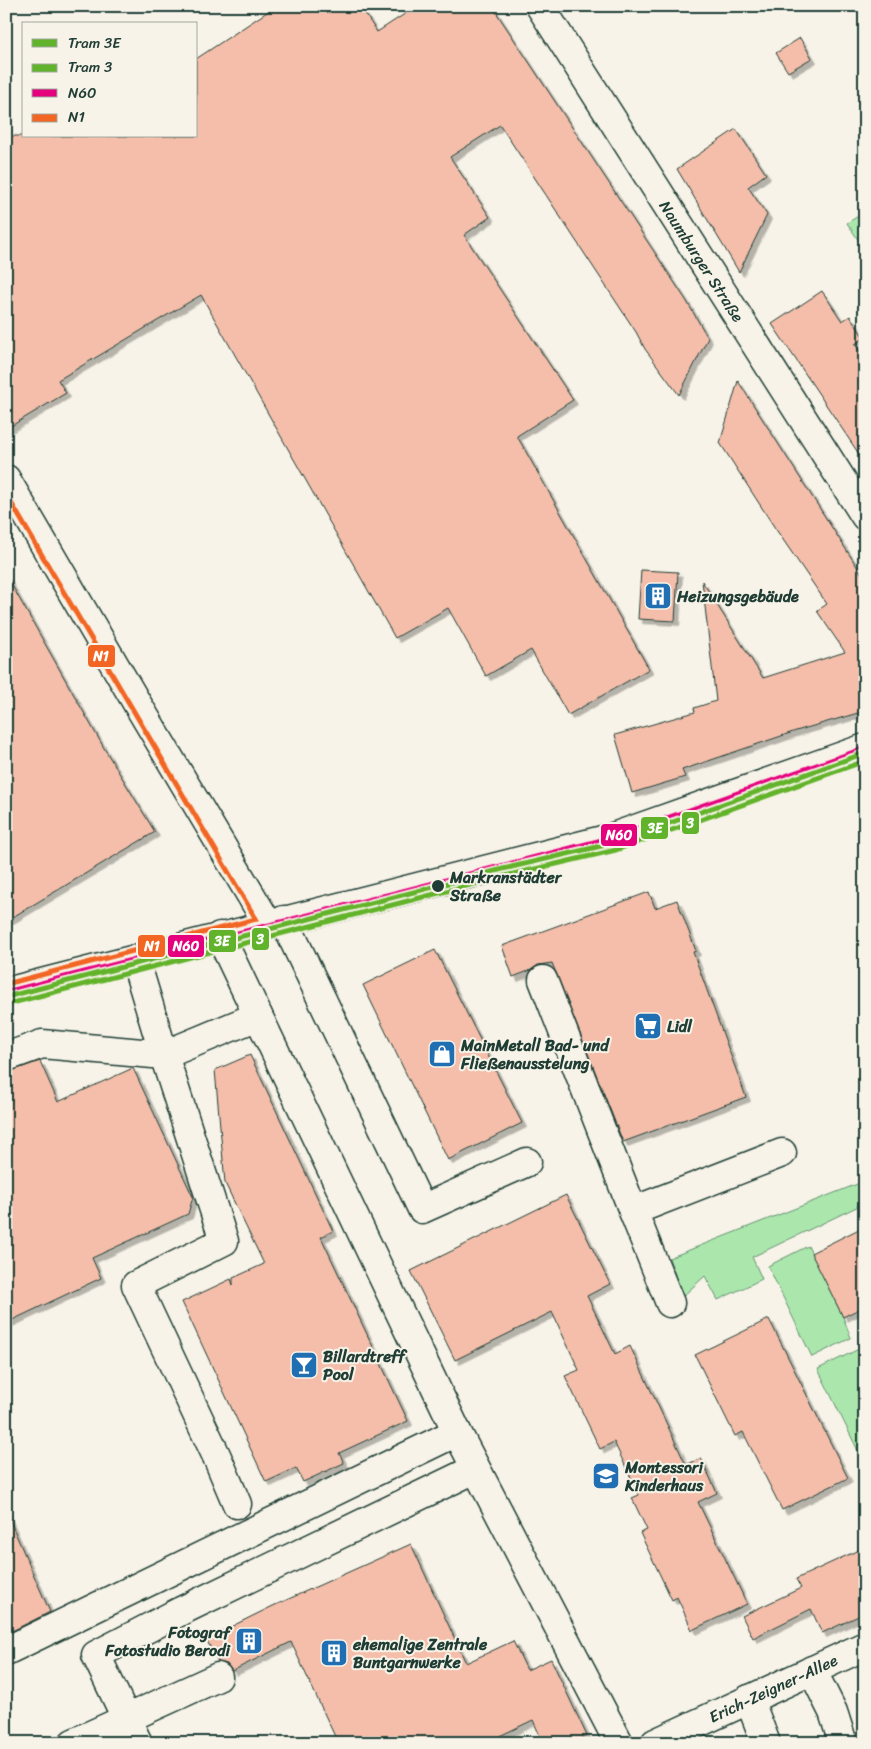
<svg xmlns="http://www.w3.org/2000/svg" width="871" height="1749" viewBox="0 0 871 1749" font-family="Sriracha,sans-serif">
<defs>
<filter id="shadow"><feDropShadow dx="4.5" dy="4.5" stdDeviation="0" flood-color="#0004"/></filter>
</defs>
<rect width="100%" height="100%" fill="#f7f3e8"/>
<filter id="ink" filterUnits="userSpaceOnUse"><feTurbulence type="fractalNoise" baseFrequency=".02" numOctaves="2"/><feDisplacementMap in="SourceGraphic" scale="10" xChannelSelector="R" yChannelSelector="G"/><feConvolveMatrix kernelMatrix="1 2 1 2 8 2 1 2 1" color-interpolation-filters="sRGB"/></filter>
<g filter="url(#ink)">
<g fill="#abe7ad" stroke="#659270">
<path d="M 865,212 L 865,250 L 847,223 Z"/>
<path d="M 865,1181 L 865,1203 L 752,1257 L 762,1279 L 718,1300 L 705,1276 L 683,1296 L 669,1258 Z"/>
<path d="M 808,1246 L 843,1317 L 851,1338 L 812,1357 L 768,1266 Z"/>
<path d="M 865,1346 L 865,1465 L 818,1369 Z"/>
</g>
<g fill="#f5beaa" stroke="#1f3d34" filter="url(#shadow)">
<path d="M 276,6 L 360,6 L 377,32 L 417,6 L 492,6 L 686,300 L 708,338 L 679,395 L 645,349 L 636,332 L 500,125 L 450,157 L 490,217 L 464,235 L 573,400 L 517,436 L 649,669 L 568,715 L 531,650 L 486,676 L 448,608 L 395,638 L 201,295 L 58,380 L 66,393 L 6,429 L 6,136 L 196,136 L 196,59 Z"/>
<path d="M 800,38 L 812,58 L 788,72 L 776,53 Z"/>
<path d="M 736,129 L 766,174 L 748,187 L 767,215 L 739,272 L 677,169 Z"/>
<path d="M 822,291 L 842,321 L 850,316 L 864,338 L 855,344 L 865,359 L 865,463 L 772,324 Z"/>
<path d="M 738,381 L 865,579 L 865,711 L 796,731 L 682,770 L 685,777 L 632,793 L 615,735 L 695,712 L 694,708 L 716,701 L 702,581 L 763,678 L 845,652 L 817,611 L 827,604 L 775,528 L 720,443 Z"/>
<path d="M 641,570 L 678,572 L 675,621 L 638,619 Z"/>
<path d="M 6,575 L 104,748 L 155,832 L 6,921 Z"/>
<path d="M 649,892 L 655,908 L 677,900 L 696,951 L 693,952 L 746,1097 L 623,1142 L 552,963 L 538,965 L 531,970 L 513,977 L 502,946 Z"/>
<path d="M 435,950 L 522,1123 L 448,1160 L 363,985 Z"/>
<path d="M 250,1055 L 333,1231 L 321,1237 L 408,1421 L 339,1453 L 344,1463 L 303,1482 L 296,1468 L 266,1482 L 182,1302 L 231,1279 L 233,1285 L 233,1278 L 264,1264 L 225,1183 L 215,1070 Z"/>
<path d="M 40,1061 L 58,1102 L 133,1068 L 193,1197 L 188,1214 L 92,1258 L 101,1278 L 6,1323 L 6,1073 Z"/>
<path d="M 566,1195 L 610,1284 L 587,1296 L 615,1354 L 630,1346 L 686,1465 L 701,1458 L 717,1493 L 698,1502 L 747,1604 L 692,1630 L 677,1597 L 672,1600 L 640,1533 L 647,1530 L 632,1498 L 639,1495 L 614,1442 L 600,1449 L 565,1376 L 579,1370 L 552,1312 L 455,1360 L 411,1271 Z"/>
<path d="M 865,1226 L 865,1306 L 843,1317 L 811,1253 Z"/>
<path d="M 769,1319 L 848,1478 L 782,1510 L 743,1432 L 735,1436 L 695,1355 Z"/>
<path d="M 6,1512 L 50,1612 L 6,1634 Z"/>
<path d="M 411,1544 L 466,1663 L 513,1641 L 527,1670 L 551,1659 L 587,1736 L 574,1743 L 543,1743 L 533,1720 L 485,1743 L 338,1743 L 291,1642 L 232,1671 L 227,1664 L 218,1662 L 206,1639 L 273,1606 Z"/>
<path d="M 865,1547 L 865,1613 L 822,1633 L 811,1609 L 753,1638 L 742,1616 L 801,1588 L 796,1579 Z"/>
</g>
<g fill="none" stroke-linecap="round" stroke-linejoin="round">
<g stroke="#1f3d34" stroke-width="31">
<g id="minor">
<path d="M 540,6 L 865,516"/>
<path d="M 6,479 L 138,705 L 268,924"/>
<path d="M 284,920 L 422,1209 L 527,1162"/>
<path d="M 220,936 L 457,1432 L 619,1743"/>
<path d="M 543,980 L 633,1211"/>
<path d="M 6,1057 L 42,1044 L 164,1055 L 135,959"/>
<path d="M 670,1303 L 633,1211 L 782,1153"/>
<path d="M 237,1504 L 217,1457 L 136,1285 L 224,1241 L 164,1055 L 258,1016"/>
<path d="M 6,1651 L 457,1432"/>
<path d="M 812,1670 L 833,1712 L 843,1743"/>
<path d="M 749,1699 L 766,1743"/>
<path d="M 73,1743 L 218,1677"/>
<path d="M 138,1743 L 96,1655 L 181,1611 L 475,1469"/>
<path d="M 655,1743 L 865,1646"/>
</g>
</g>
<g stroke="#1f3d34" stroke-width="31">
<path id="major" d="M 6,992 L 610,838 L 865,748"/>
</g>
<use href="#minor" stroke="#f7f3e8" stroke-width="28"/>
<use href="#major" stroke="#f7f3e8" stroke-width="28"/>
<g stroke="#f7f3e8" stroke-width="9">
<path id="bus-1" d="M 6,992 L 610,838 L 865,748"/>
</g>
<g stroke="#f7f3e8" stroke-width="9">
<path id="bus-2" d="M 6,494 L 256,919 L 6,984"/>
</g>
<use href="#bus-1" stroke="#e5007d" stroke-width="5"/>
<use href="#bus-2" stroke="#f26522" stroke-width="5"/>
<g stroke="#f7f3e8" stroke-width="9">
<path id="tram-1" d="M 6,997 L 503,869 L 614,843 L 865,753"/>
</g>
<g stroke="#f7f3e8" stroke-width="9">
<path id="tram-2" d="M 8,1004 L 505,876 L 616,850 L 865,761"/>
</g>
<use href="#tram-1" stroke="#62b32c" stroke-width="5"/>
<use href="#tram-2" stroke="#62b32c" stroke-width="5"/>
</g>
</g>
<defs>
<g id="building-square" transform="scale(1.4375)"><rect x="-9" y="-9" width="18" height="18" rx="4" fill="#1f6fb2" stroke="#f7f3e8"/><path d="M-4-6H4V6H1V3H-1V6H-4ZM-2.5-4.3h1.7v1.8h-1.7ZM.8-4.3h1.7v1.8H.8ZM-2.5-1h1.7V.8h-1.7ZM.8-1h1.7V.8H.8Z" fill="#fff"/></g>
<g id="supermarket-square" transform="scale(1.4375)"><rect x="-9" y="-9" width="18" height="18" rx="4" fill="#1f6fb2" stroke="#f7f3e8"/><path d="M-6-5.5h2.5l.6 2H6L4.5 2H-2.5L-4.4-4H-6ZM-1.5 3.2a1.3 1.3 0 1 0 .1 0ZM3 3.2a1.3 1.3 0 1 0 .1 0Z" fill="#fff"/></g>
<g id="shop-square" transform="scale(1.4375)"><rect x="-9" y="-9" width="18" height="18" rx="4" fill="#1f6fb2" stroke="#f7f3e8"/><path d="M-5-2.5h2.3a2.7 3.5 0 0 1 5.4 0H5L5.5 6h-11ZM-1.5-2.5h3a1.5 2.3 0 0 0-3 0Z" fill="#fff"/></g>
<g id="bar-square" transform="scale(1.4375)"><rect x="-9" y="-9" width="18" height="18" rx="4" fill="#1f6fb2" stroke="#f7f3e8"/><path d="M-6-5H6L.8 .8V4.5H3.5V6h-7V4.5H-.8V.8Z" fill="#fff"/></g>
<g id="school-square" transform="scale(1.4375)"><rect x="-9" y="-9" width="18" height="18" rx="4" fill="#1f6fb2" stroke="#f7f3e8"/><path d="M0-5L7-2L0 1L-7-2ZM-4 1L0 2.5L4 1V4Q0 6-4 4Z" fill="#fff"/></g>
</defs>
<g fill-rule="evenodd">
<use href="#building-square" x="658" y="596"/>
<use href="#supermarket-square" x="648" y="1026"/>
<use href="#shop-square" x="442" y="1054"/>
<use href="#bar-square" x="304" y="1365"/>
<use href="#school-square" x="606" y="1476"/>
<use href="#building-square" x="249" y="1641"/>
<use href="#building-square" x="334" y="1653"/>
</g>
<circle fill="#1f3d34" stroke="#f7f3e8" stroke-width="2" cx="438" cy="886" r="7"/>
<g text-anchor="middle" stroke-width="4" stroke-linejoin="round" paint-order="stroke">
<g font-size="16" fill="#1f3d34" stroke="#f7f3e8">
<text transform="translate(702 261) rotate(57)" y="6">Naumburger Straße</text>
<text transform="translate(773 1688) rotate(-25)" y="6">Erich-Zeigner-Allee</text>
</g>
<g font-size="16" font-weight="bold" fill="#1f3d34" stroke="#f7f3e8" text-anchor="start">
<text x="677" y="602">Heizungsgebäude</text>
<text x="667" y="1032">Lidl</text>
<text x="461" y="1051">MainMetall Bad- und<tspan x="461" dy="18">Fließenausstelung</tspan></text>
<text x="323" y="1362">Billardtreff<tspan x="323" dy="18">Pool</tspan></text>
<text x="625" y="1473">Montessori<tspan x="625" dy="18">Kinderhaus</tspan></text>
<text x="230" y="1638" text-anchor="end">Fotograf<tspan x="230" dy="18">Fotostudio Berodi</tspan></text>
<text x="353" y="1650">ehemalige Zentrale<tspan x="353" dy="18">Buntgarnwerke</tspan></text>
</g>
<g font-size="16" font-weight="bold" fill="#1f3d34" stroke="#f7f3e8" text-anchor="start">
<text x="450" y="883">Markranstädter<tspan x="450" dy="18">Straße</tspan></text>
</g>
</g>
<g stroke="#f7f3e8" stroke-width="2">
<rect x="87" y="644" width="29" height="24" rx="5" fill="#f26522"/>
<rect x="681" y="811" width="19" height="24" rx="5" fill="#62b32c"/>
<rect x="640" y="816" width="29" height="24" rx="5" fill="#62b32c"/>
<rect x="600" y="823" width="38" height="24" rx="5" fill="#e5007d"/>
<rect x="251" y="927" width="19" height="24" rx="5" fill="#62b32c"/>
<rect x="208" y="929" width="29" height="24" rx="5" fill="#62b32c"/>
<rect x="167" y="934" width="38" height="24" rx="5" fill="#e5007d"/>
<rect x="137" y="934" width="29" height="24" rx="5" fill="#f26522"/>
</g>
<g font-size="14" text-anchor="middle" font-weight="bold" fill="#fff">
<text x="101" y="661">N1</text>
<text x="690" y="828">3</text>
<text x="655" y="833">3E</text>
<text x="619" y="840">N60</text>
<text x="260" y="944">3</text>
<text x="222" y="946">3E</text>
<text x="186" y="951">N60</text>
<text x="152" y="951">N1</text>
</g>
<rect width="871" height="1749" fill="none" stroke="#f7f3e8" stroke-width="25"/>
<rect x="12" y="12" width="846" height="1724" fill="none" stroke="#1f3d34" stroke-width="2" filter="url(#ink)"/>
<rect x="22" y="22" width="175" height="115" fill="#f7f3e8" stroke="#a1aaa0"/>
<rect x="32" y="39" width="25" height="8" fill="#62b32c" stroke="#a1aaa0"/>
<text x="68" y="48" font-size="15" fill="#1f3d34">Tram 3E</text>
<rect x="32" y="64" width="25" height="8" fill="#62b32c" stroke="#a1aaa0"/>
<text x="68" y="72" font-size="15" fill="#1f3d34">Tram 3</text>
<rect x="32" y="89" width="25" height="8" fill="#e5007d" stroke="#a1aaa0"/>
<text x="68" y="98" font-size="15" fill="#1f3d34">N60</text>
<rect x="32" y="114" width="25" height="8" fill="#f26522" stroke="#a1aaa0"/>
<text x="68" y="122" font-size="15" fill="#1f3d34">N1</text>
</svg>
